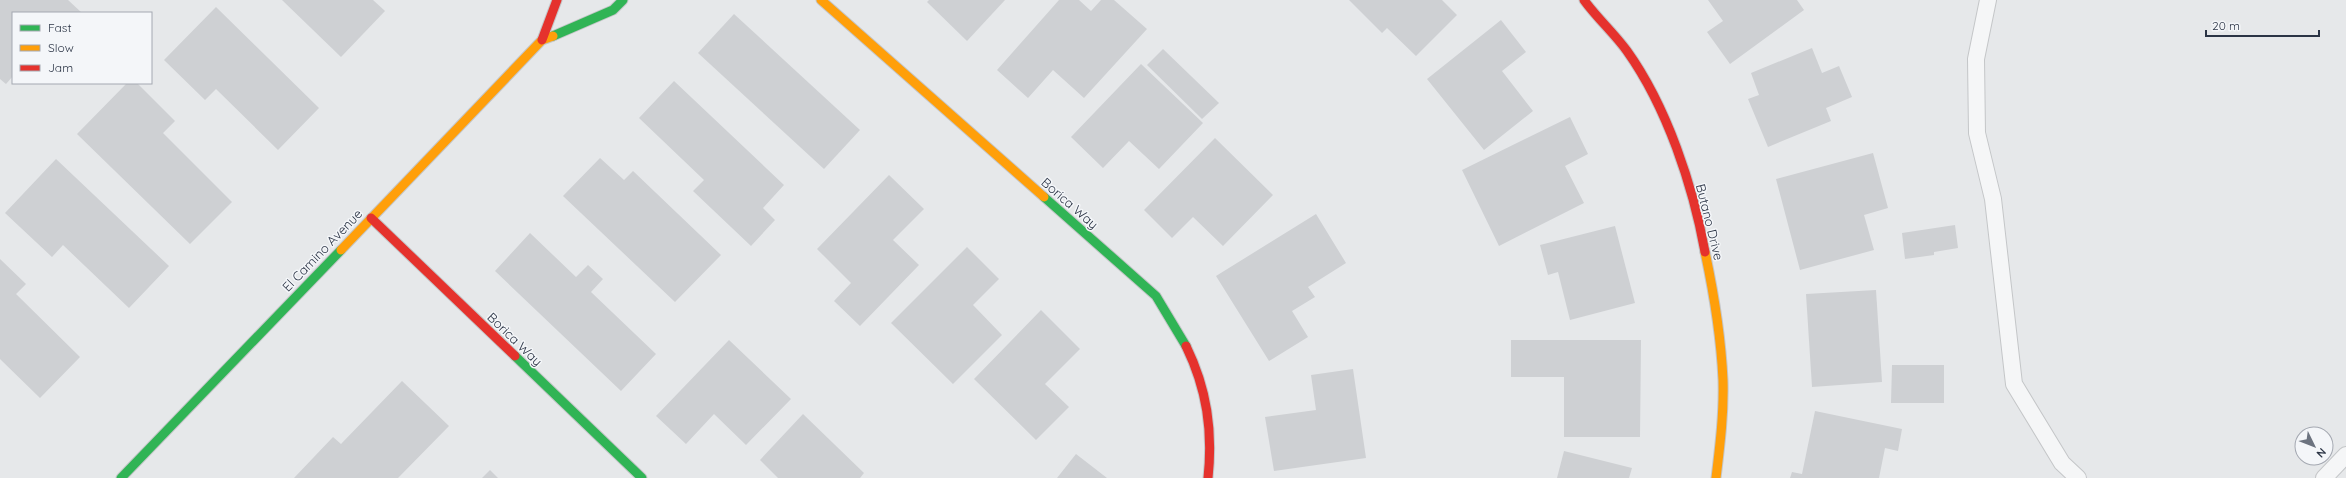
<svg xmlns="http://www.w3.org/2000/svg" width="2346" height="478" viewBox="0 0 2346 478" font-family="Quicksand,sans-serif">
<rect width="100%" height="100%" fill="#e6e8ea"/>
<g fill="#ced0d3">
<path d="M 0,0 L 68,0 L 82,13 L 13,13 L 13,76 L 6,84 L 0,79 Z"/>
<path d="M 282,0 L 373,0 L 385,11 L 341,57 Z"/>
<path d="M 929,0 L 1005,0 L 967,41 L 927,2 Z"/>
<path d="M 1059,0 L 1079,0 L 1091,11 L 1101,0 L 1114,0 L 1147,29 L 1084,98 L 1053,70 L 1028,98 L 997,70 Z"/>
<path d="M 1349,0 L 1442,0 L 1457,15 L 1416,56 L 1387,28 L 1382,33 Z"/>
<path d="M 1708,0 L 1797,0 L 1804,10 L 1730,64 L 1707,32 L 1723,21 Z"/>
<path d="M 216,7 L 319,108 L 278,150 L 216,89 L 205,100 L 164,60 Z"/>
<path d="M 734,14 L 860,130 L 824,169 L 698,53 Z"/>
<path d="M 1501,20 L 1526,52 L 1502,71 L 1533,111 L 1484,150 L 1427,79 Z"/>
<path d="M 1812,48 L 1822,73 L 1839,66 L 1852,97 L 1826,108 L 1831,121 L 1768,147 L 1748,99 L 1759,95 L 1751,73 Z"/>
<path d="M 1163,49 L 1219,103 L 1202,119 L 1147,65 Z"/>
<path d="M 1141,64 L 1203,123 L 1159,169 L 1129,141 L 1103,168 L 1071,137 Z"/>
<path d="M 674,81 L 784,185 L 763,208 L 775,220 L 751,246 L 693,191 L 704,180 L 639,118 Z"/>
<path d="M 127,83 L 137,83 L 175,121 L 163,133 L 232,202 L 190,244 L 77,134 Z"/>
<path d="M 1570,117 L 1588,154 L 1565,166 L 1584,203 L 1499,246 L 1462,170 Z"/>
<path d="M 1215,138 L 1273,195 L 1223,246 L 1193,217 L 1172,238 L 1144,210 Z"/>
<path d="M 1873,153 L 1888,208 L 1864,215 L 1874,250 L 1800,270 L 1776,179 Z"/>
<path d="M 600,158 L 624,180 L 633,171 L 721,255 L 675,302 L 563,196 Z"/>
<path d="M 56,159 L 169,266 L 129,308 L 63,245 L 52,257 L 5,213 Z"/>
<path d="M 889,175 L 924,209 L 893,240 L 919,265 L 860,326 L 834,301 L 851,283 L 817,249 Z"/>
<path d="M 1316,214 L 1346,263 L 1308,287 L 1315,297 L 1292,311 L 1308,337 L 1269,361 L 1216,276 Z"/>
<path d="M 1955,225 L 1958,248 L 1934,252 L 1934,255 L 1905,259 L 1902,233 Z"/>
<path d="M 1615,226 L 1635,303 L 1570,320 L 1558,272 L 1548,275 L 1540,245 Z"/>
<path d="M 530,233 L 576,277 L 588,265 L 603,279 L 591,292 L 656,354 L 621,391 L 495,271 Z"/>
<path d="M 967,247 L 999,279 L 973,305 L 1002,335 L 953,384 L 891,323 Z"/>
<path d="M 0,259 L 26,284 L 16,294 L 80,357 L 40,398 L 0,359 Z"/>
<path d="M 1876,290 L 1882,382 L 1812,387 L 1806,294 Z"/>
<path d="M 1041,310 L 1080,349 L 1045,384 L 1069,407 L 1036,440 L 974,379 Z"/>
<path d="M 729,340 L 791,399 L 746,445 L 714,414 L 686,444 L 656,416 Z"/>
<path d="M 1511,340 L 1641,340 L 1640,437 L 1564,437 L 1564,377 L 1511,377 Z"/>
<path d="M 1892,365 L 1944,365 L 1944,403 L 1891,403 Z"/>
<path d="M 1353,369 L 1366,458 L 1274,471 L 1265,417 L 1316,410 L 1311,375 Z"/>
<path d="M 402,381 L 449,426 L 398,478 L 294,478 L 333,437 L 341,444 Z"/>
<path d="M 1815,411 L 1902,429 L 1898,451 L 1885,448 L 1879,478 L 1790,478 L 1792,472 L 1802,474 Z"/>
<path d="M 803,414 L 864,473 L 860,478 L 778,478 L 760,460 Z"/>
<path d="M 1564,451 L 1632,468 L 1629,478 L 1557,478 Z"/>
<path d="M 1076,454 L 1107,478 L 1057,478 Z"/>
<path d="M 490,470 L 498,478 L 482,478 Z"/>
</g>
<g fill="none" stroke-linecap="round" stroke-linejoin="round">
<g stroke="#c4c6c8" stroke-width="18">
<g id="lane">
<path d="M 1988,0 L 1976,59 L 1977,133 L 1993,199 L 2014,384 L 2062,463 L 2078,478"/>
<path d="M 2324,478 L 2346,455"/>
</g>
</g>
<g stroke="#c4c6c8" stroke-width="11">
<g id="fast">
<path d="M 553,36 L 613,10 L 623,0"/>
<path d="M 1044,197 L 1156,296 L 1186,346"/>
<path d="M 515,356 L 642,478"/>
<path d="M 121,478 L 341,250"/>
</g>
</g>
<g stroke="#c4c6c8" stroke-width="11">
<g id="slow">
<path d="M 821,0 L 1044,197"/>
<path d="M 341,250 L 542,40 L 553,36"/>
<path d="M 1705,252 C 1714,294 1721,337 1723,380 C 1724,413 1720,445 1716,478"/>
</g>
</g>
<g stroke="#c4c6c8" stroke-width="11">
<g id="jam">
<path d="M 1584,0 C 1597,18 1614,33 1627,51 C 1667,107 1693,186 1705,252"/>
<path d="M 542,40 L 557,0"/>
<path d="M 371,218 L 515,356"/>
<path d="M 1186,346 C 1207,389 1213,431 1208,478"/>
</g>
</g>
<use href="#lane" stroke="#f5f6f7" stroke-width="16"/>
<use href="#fast" stroke="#30b455" stroke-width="9"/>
<use href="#slow" stroke="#ff9f0a" stroke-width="9"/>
<use href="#jam" stroke="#e5322d" stroke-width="9"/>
</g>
<g text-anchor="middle" stroke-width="3" stroke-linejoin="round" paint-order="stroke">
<g font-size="13" fill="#2b3445" stroke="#f4f6f9">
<text transform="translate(1070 203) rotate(41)" y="5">Borica Way</text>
<text transform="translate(1710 222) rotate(76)" y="5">Butano Drive</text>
<text transform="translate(322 250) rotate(-46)" y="5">El Camino Avenue</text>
<text transform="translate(515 339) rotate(44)" y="5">Borica Way</text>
</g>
</g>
<rect x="12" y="12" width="140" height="72" fill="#f4f6f9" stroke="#a4a8b1"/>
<rect x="20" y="25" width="20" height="6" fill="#30b455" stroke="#a4a8b1"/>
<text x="48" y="32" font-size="12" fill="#2b3445">Fast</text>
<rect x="20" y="45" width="20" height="6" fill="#ff9f0a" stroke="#a4a8b1"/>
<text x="48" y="52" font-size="12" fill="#2b3445">Slow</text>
<rect x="20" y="65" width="20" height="6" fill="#e5322d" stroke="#a4a8b1"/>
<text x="48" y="72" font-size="12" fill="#2b3445">Jam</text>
<g transform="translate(2314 446) rotate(133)"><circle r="19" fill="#f4f6f9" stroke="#a4a8b1"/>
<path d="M0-3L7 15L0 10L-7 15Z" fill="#6c737f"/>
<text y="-6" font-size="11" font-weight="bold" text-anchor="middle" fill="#2b3445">N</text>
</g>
<path d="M2206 30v6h113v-6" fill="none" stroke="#2b3445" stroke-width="2"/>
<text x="2212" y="30" font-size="12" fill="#2b3445" stroke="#f4f6f9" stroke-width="3" paint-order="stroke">20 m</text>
</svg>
